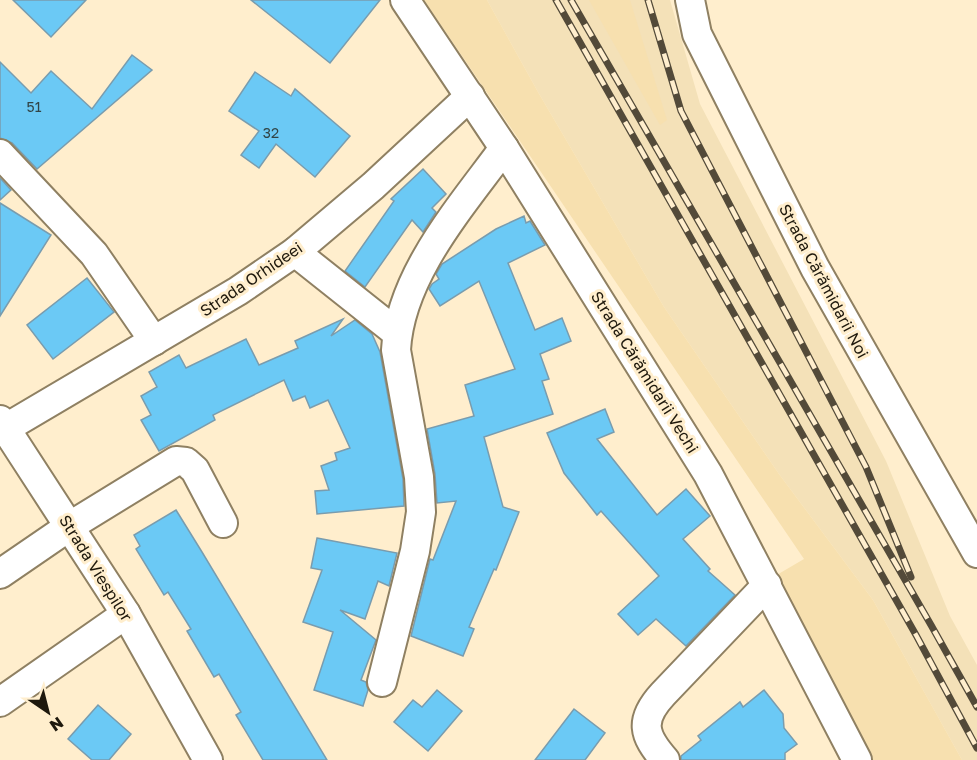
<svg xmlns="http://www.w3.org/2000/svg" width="977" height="760" viewBox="0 0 977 760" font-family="'Golos Text',sans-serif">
<rect width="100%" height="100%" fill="#ffeecd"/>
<path fill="#f4e1b8" d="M 487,0 L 670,0 L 700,104 L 886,461 L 950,616 L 977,665 L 977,760 L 962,760 L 873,600 L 779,474 L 664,307 L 538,92 Z"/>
<g fill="#f7e0af">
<path d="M 424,0 L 487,0 L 538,92 L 664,307 L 779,474 L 873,600 L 962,760 L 872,760 L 775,576 L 804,559 Z"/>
<path d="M 589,0 L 630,0 L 667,120 L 660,125 Z"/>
</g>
<g fill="#6bc9f5" stroke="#799cae" stroke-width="1.5">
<path d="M 13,0 L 86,0 L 51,37 Z"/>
<path d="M 251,0 L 380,0 L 330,63 Z"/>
<path d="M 132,55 L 152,70 L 37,169 L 12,143 L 0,138 L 0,62 L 31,93 L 51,71 L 92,109 Z"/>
<path d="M 255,72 L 291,96 L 295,89 L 350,136 L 315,177 L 276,144 L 259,168 L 241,155 L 259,131 L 229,111 Z"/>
<path d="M 423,169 L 446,194 L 432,208 L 436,212 L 423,232 L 412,220 L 365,287 L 345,271 L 394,201 L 391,199 Z"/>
<path d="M 0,178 L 11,190 L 0,200 Z"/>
<path d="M 0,203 L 51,235 L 0,316 Z"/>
<path d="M 524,216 L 526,223 L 530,221 L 545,245 L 508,263 L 535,330 L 562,318 L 571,341 L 540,354 L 549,379 L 542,381 L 553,414 L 484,437 L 503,507 L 519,512 L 496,570 L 494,569 L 469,627 L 474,629 L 463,656 L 411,636 L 430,559 L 433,560 L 456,501 L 437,503 L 435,474 L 427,429 L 474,416 L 465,385 L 515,369 L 479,281 L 440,306 L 429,289 L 432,284 L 439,279 L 436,274 L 442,264 L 496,229 Z"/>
<path d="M 87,278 L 114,312 L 53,359 L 27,325 Z"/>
<path d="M 343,319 L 331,336 L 355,320 L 372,334 L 380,352 L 403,479 L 404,506 L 317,514 L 315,491 L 329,490 L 321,466 L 337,460 L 335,453 L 350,448 L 328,400 L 310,408 L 305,396 L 293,401 L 284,380 L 213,415 L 215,420 L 159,451 L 141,420 L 151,415 L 141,396 L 157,387 L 149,372 L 179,355 L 186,368 L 246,339 L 259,365 L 298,348 L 295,341 Z"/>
<path d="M 605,409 L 614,432 L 597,439 L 657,515 L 686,489 L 710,516 L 683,539 L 710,569 L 708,571 L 735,595 L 686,646 L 656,619 L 638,635 L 618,614 L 659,576 L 601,511 L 597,515 L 564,473 L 547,433 Z"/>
<path d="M 176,510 L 202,552 L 327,760 L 263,760 L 236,715 L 241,712 L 219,674 L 214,677 L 187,631 L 191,629 L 168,592 L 164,595 L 136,549 L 140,546 L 134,535 Z"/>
<path d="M 317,538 L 397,553 L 389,586 L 378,581 L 365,619 L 340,610 L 376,640 L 361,680 L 366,682 L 368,690 L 363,706 L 314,690 L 333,632 L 303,622 L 322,570 L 311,568 Z"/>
<path d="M 437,690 L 462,711 L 428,751 L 394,722 L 413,700 L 422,707 Z"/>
<path d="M 764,690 L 783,714 L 784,728 L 797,744 L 785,753 L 785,760 L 681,760 L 681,756 L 701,740 L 698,736 L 740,702 L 743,707 Z"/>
<path d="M 98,705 L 131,734 L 109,760 L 92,760 L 68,739 Z"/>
<path d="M 574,709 L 605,733 L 585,760 L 535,760 Z"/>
</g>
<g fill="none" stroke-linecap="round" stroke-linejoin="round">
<g stroke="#8f8062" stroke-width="32">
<g id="minor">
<path d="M 405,0 L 504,148 L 708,474 L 857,760"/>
<path d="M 690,0 L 697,34 L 815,268 L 977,553"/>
<path d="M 0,154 L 94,254 L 154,341"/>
<path d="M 295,252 L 397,333"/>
<path d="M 0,420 L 126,614 L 208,760"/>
<path d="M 6,428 L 238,291 L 295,252 L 373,186 L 470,96"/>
<path d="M 0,574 L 70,526 L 176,461 L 186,462 L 195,470 L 223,523"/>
<path d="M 382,682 L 415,551 L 421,512 L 419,477 L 396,350 C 400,275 461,207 504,148"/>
<path d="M 0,702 L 126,614"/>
<path d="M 665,760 C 643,735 639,720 663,694 L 767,585"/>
</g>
</g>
<use href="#minor" stroke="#fff" stroke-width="28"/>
<g stroke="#534a39" stroke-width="7">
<g id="rail">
<path d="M 556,0 L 916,635 L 977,748"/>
<path d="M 571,0 L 931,625 L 977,707"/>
<path d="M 648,0 L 681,111 L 866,467 L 911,577"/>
</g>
</g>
<use href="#rail" stroke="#ffeecd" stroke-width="4.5" stroke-dasharray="14" stroke-linecap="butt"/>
</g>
<g text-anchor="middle" stroke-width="6" stroke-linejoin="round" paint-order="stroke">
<g font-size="14" fill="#314446">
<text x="34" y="112">51</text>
<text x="271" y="138">32</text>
</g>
<g font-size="16" fill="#1e180c" stroke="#ffeecd">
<text transform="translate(251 279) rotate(-34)" y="6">Strada Orhideei</text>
<text transform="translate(824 281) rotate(62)" y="6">Strada Cărămidarii Noi</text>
<text transform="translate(645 372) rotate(58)" y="6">Strada Cărămidarii Vechi</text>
<text transform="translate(96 568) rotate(58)" y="6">Strada Viespilor</text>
</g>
</g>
<g transform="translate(48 712) rotate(145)" stroke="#ffeecd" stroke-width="4.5" paint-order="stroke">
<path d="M0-4.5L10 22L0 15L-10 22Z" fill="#1e180c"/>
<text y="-9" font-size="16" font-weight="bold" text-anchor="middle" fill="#1e180c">N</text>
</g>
</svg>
